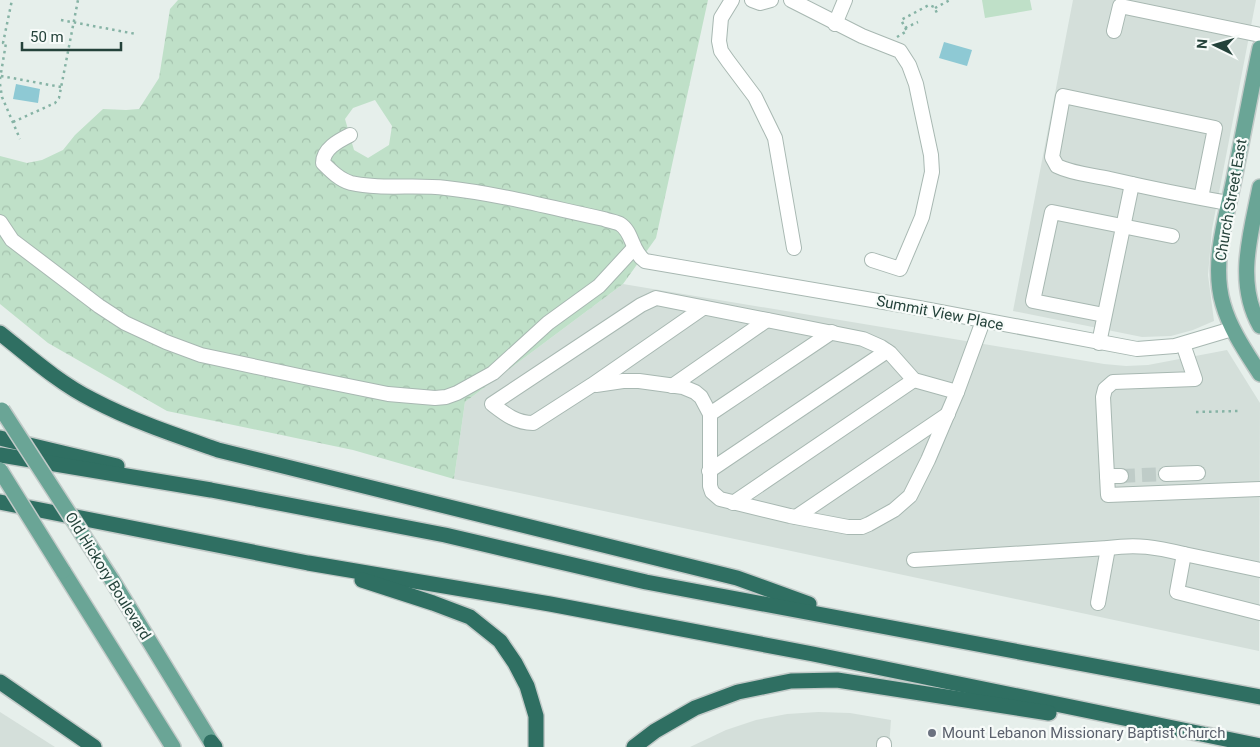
<svg xmlns="http://www.w3.org/2000/svg" width="1260" height="747" viewBox="0 0 1260 747" font-family="Roboto,sans-serif">
<defs>
<pattern id="forest-crowns" width="20" height="18" patternUnits="userSpaceOnUse" patternTransform="scale(1.25)"><rect width="20" height="18" fill="#bfe0c8"/><path d="M2 6a3 3 0 1 1 6 0M12 15a3 3 0 1 1 6 0" fill="none" stroke="#a4c1ad"/></pattern>
</defs>
<rect width="100%" height="100%" fill="#e6efeb"/>
<g fill="#d4dfda">
<path d="M 1073,0 L 1256,0 L 1212,229 L 1208,275 L 1214,321 L 1193,330 L 1171,336 L 1142,337 L 1013,311 Z"/>
<path d="M 623,284 L 1104,364 L 1126,366 L 1148,365 L 1227,350 L 1260,403 L 1259,651 L 454,479 L 465,402 Z"/>
<path d="M 0,712 L 55,747 L 0,747 Z"/>
<path d="M 818,712 L 850,713 L 891,720 L 889,747 L 690,747 L 726,730 L 756,720 L 787,714 Z"/>
</g>
<path fill="#bfe0c8" d="M 982,0 L 1030,0 L 1032,10 L 985,18 Z"/>
<path fill="url(#forest-crowns)" fill-rule="evenodd" d="M 178,0 L 708,0 L 656,238 L 623,284 L 465,402 L 454,479 L 353,450 L 167,411 L 48,343 L 0,304 L 0,156 L 27,163 L 42,160 L 63,150 L 75,135 L 103,109 L 126,110 L 139,109 L 159,78 L 170,9 ZM 375,100 L 392,126 L 389,145 L 368,158 L 354,150 L 345,119 L 353,108 Z"/>
<g fill="#8ec9d4">
<path d="M 944,42 L 972,50 L 967,66 L 939,58 Z"/>
<path d="M 16,84 L 40,89 L 38,103 L 13,99 Z"/>
</g>
<g fill="none" stroke-linecap="round" stroke-linejoin="round">
<path stroke="#bfccc8" stroke-width="14" stroke-dasharray="14 7" stroke-linecap="butt" d="M 1121,476 L 1166,474"/>
<g stroke="#a8b8b2" stroke-width="16">
<g id="minor">
<path d="M 732,0 L 721,18 L 719,41 L 721,51 L 728,61 L 755,97 L 775,138 L 794,248"/>
<path d="M 752,0 L 760,3 L 771,0"/>
<path d="M 791,0 L 862,36 L 900,51 L 909,65 L 916,84 L 921,108 L 931,155 L 932,172 L 922,217 L 900,269 L 872,260"/>
<path d="M 835,24 L 845,0"/>
<path d="M 1114,31 L 1120,6 L 1260,35"/>
<path d="M 350,135 C 338,141 323,149 323,163 C 331,171 340,180 351,183 C 382,190 415,184 446,188 C 500,194 552,208 604,219 C 609,221 616,222 620,224 C 633,232 631,251 645,261 L 919,308 L 1137,349 L 1175,346 L 1232,329"/>
<path d="M 1201,198 L 1215,128 L 1063,96 L 1052,157 L 1057,166 C 1073,174 1093,175 1110,179 C 1149,188 1188,196 1228,203"/>
<path d="M 0,222 L 12,240 L 99,306 L 125,323 L 166,342 L 201,355 L 304,377 L 388,394 L 435,398 L 446,397 L 457,393 L 493,373 L 548,323 L 599,286 L 634,248"/>
<path d="M 703,308 L 592,385 L 533,423 C 516,423 505,414 492,404 L 641,305 L 656,298 L 863,339 L 881,347 L 890,353 L 914,380 L 957,392"/>
<path d="M 1104,315 L 1033,301 L 1052,212 L 1172,236"/>
<path d="M 1099,343 L 1132,184"/>
<path d="M 1183,344 L 1195,379 L 1113,382 L 1105,389 L 1103,397 L 1108,495 L 1260,489"/>
<path d="M 596,385 L 623,381 L 639,381 L 683,387 L 695,392 L 701,397 L 710,414 L 710,486 L 712,492 L 720,499 L 790,516 L 848,527 L 862,527 L 869,524 L 894,510 L 910,496 L 928,460 L 957,392 L 983,321"/>
<path d="M 672,386 L 767,320"/>
<path d="M 710,414 L 832,332"/>
<path d="M 709,471 L 887,351"/>
<path d="M 1166,474 L 1198,473"/>
<path d="M 1107,476 L 1121,476"/>
<path d="M 733,503 L 914,380"/>
<path d="M 796,517 L 948,414"/>
<path d="M 914,560 L 1108,548 C 1138,544 1155,547 1184,554"/>
<path d="M 1260,570 L 1184,554 L 1177,592 L 1260,613"/>
<path d="M 1098,603 L 1108,548"/>
<path d="M 884,747 L 884,744"/>
</g>
</g>
<g stroke="#c2cac8" stroke-width="18">
<g id="major">
<path d="M 1260,48 C 1251,91 1243,135 1234,179 C 1226,219 1211,263 1223,304 C 1230,329 1246,352 1260,374"/>
<path d="M 1260,187 C 1251,233 1235,282 1260,326"/>
<path d="M 63,571 L 173,747"/>
<path d="M 112,580 L 214,747"/>
</g>
</g>
<g stroke="#c2cac8" stroke-width="18">
<g id="highway">
<path d="M 0,333 C 30,357 59,383 93,400 C 133,421 175,435 218,450 L 737,578 L 809,604"/>
<path d="M 0,438 L 117,466"/>
<path d="M 0,455 L 211,490 L 445,535 L 646,582 L 1260,697"/>
<path d="M 0,502 L 308,563 L 550,604 L 813,654 L 1260,746"/>
<path d="M 362,580 L 433,603 L 470,617 L 500,641 L 515,663 L 527,686 L 536,716 L 536,747"/>
<path d="M 0,682 L 94,747"/>
<path d="M 211,742 L 215,747"/>
<path d="M 634,747 L 655,731 L 695,708 L 738,692 L 791,681 L 837,680 L 1049,713"/>
</g>
</g>
<g stroke="#86b3a5" stroke-width="2.5" stroke-dasharray="2.5 4" stroke-linecap="butt">
<path d="M 935,8 L 950,0"/>
<path d="M 61,20 L 136,34"/>
<path d="M 905,28 L 918,22"/>
<path d="M 897,37 L 907,31 L 901,20 L 929,5 L 934,7 L 938,15"/>
<path d="M 1,76 L 61,87"/>
<path d="M 0,79 L 6,43 L 3,43 L 12,0"/>
<path d="M 0,84 L 2,97 L 20,139"/>
<path d="M 13,122 L 55,103 L 59,98 L 78,0"/>
<path d="M 1196,412 L 1239,411"/>
</g>
<use href="#minor" stroke="#fff" stroke-width="14"/>
<use href="#major" stroke="#6aa596" stroke-width="15"/>
<use href="#highway" stroke="#2f6f62" stroke-width="15"/>
<g stroke="#c2cac8" stroke-width="18" stroke-linecap="butt">
<g id="major-bridge">
<path d="M 2,410 L 112,580"/>
<path d="M 0,470 L 63,571"/>
</g>
</g>
<use href="#major-bridge" stroke="#6aa596" stroke-width="15"/>
</g>
<circle fill="#6b7280" stroke="#f7fbf9" stroke-width="2" cx="932" cy="733" r="5"/>
<g text-anchor="middle" stroke-width="4.5" stroke-linejoin="round" paint-order="stroke">
<g font-size="15" fill="#24423a" stroke="#f7fbf9">
<text transform="translate(1231 200) rotate(-80)" y="5">Church Street East</text>
<text transform="translate(940 313) rotate(11)" y="5">Summit View Place</text>
<text transform="translate(108 576) rotate(58)" y="5">Old Hickory Boulevard</text>
</g>
<g font-size="15" fill="#5b616d" stroke="#f7fbf9" text-anchor="start">
<text x="942" y="738">Mount Lebanon Missionary Baptist Church</text>
</g>
</g>
<g transform="translate(1215 45) rotate(275)" stroke="#f7fbf9" stroke-width="4" paint-order="stroke">
<path d="M0-4L9 19L0 12L-9 19Z" fill="#24423a"/>
<text y="-8" font-size="14" font-weight="bold" text-anchor="middle" fill="#24423a">N</text>
</g>
<path d="M22 42v8h99v-8" fill="none" stroke="#24423a" stroke-width="2.5"/>
<text x="30" y="42" font-size="15" fill="#24423a" stroke="#f7fbf9" stroke-width="4" paint-order="stroke">50 m</text>
</svg>
